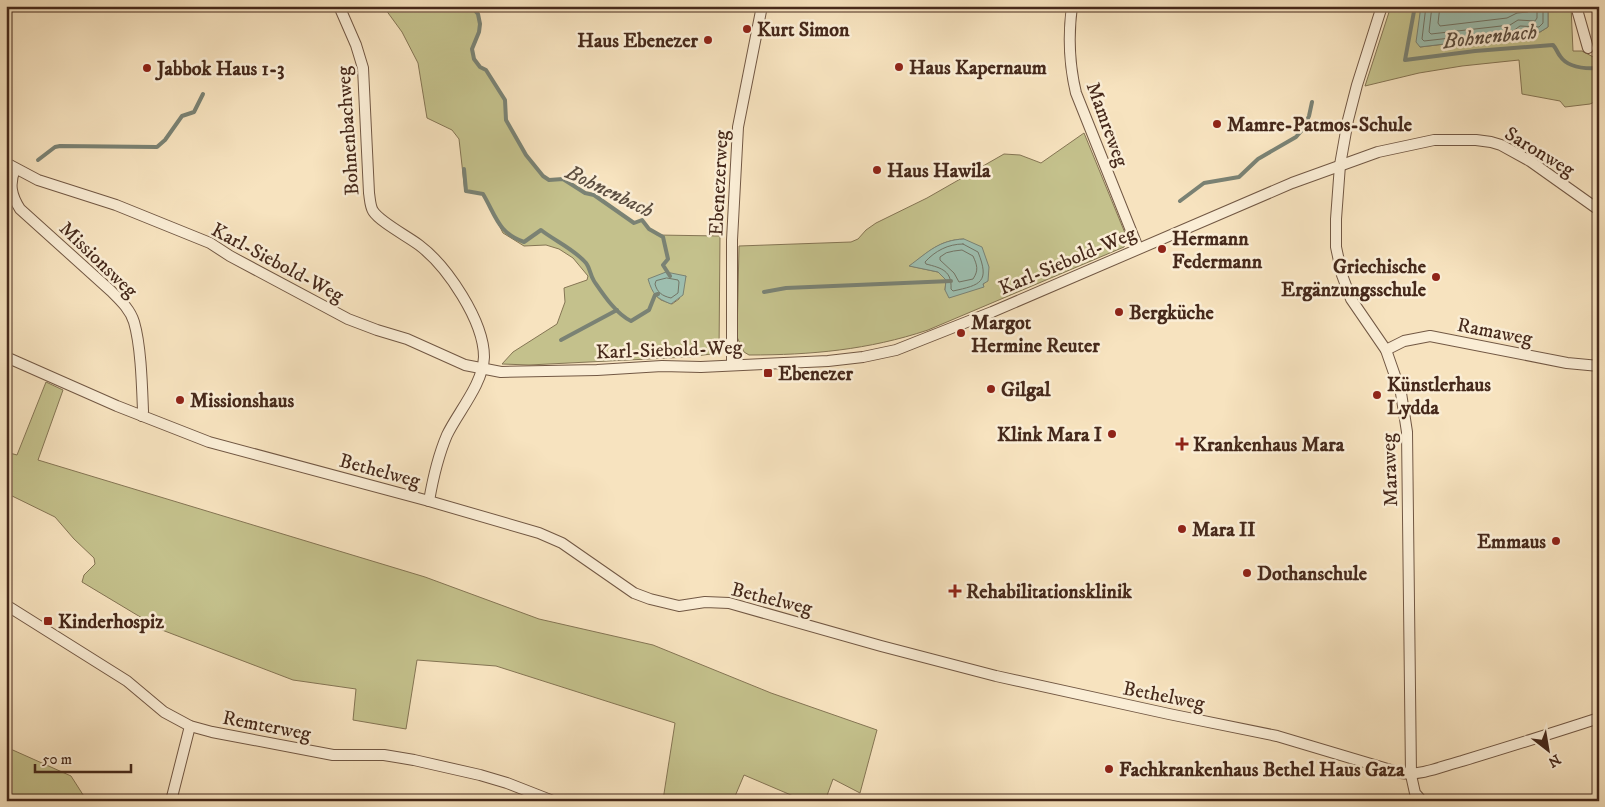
<svg xmlns="http://www.w3.org/2000/svg" width="1605" height="807" viewBox="0 0 1605 807" font-family="'IM FELL DW Pica',serif">
<rect width="100%" height="100%" fill="#f7e3bf"/>
<filter id="stains"><feTurbulence type="fractalNoise" baseFrequency=".004" numOctaves="4"/><feColorMatrix values="0 0 0 0 .2 0 0 0 0 .09 0 0 0 0 .02 0 0 0 .5 -.17"/></filter>
<radialGradient id="worn" r=".72"><stop offset=".6" stop-color="#630" stop-opacity="0"/><stop offset="1" stop-color="#630" stop-opacity=".3"/></radialGradient>
<g fill="#c4c18c" stroke="#857554" fill-rule="evenodd">
<path d="M 383,6 L 464,6 L 473,8 L 478,14 L 480,24 L 479,32 L 472,49 L 474,59 L 480,67 L 486,70 L 505,100 L 506,121 L 526,155 L 543,176 L 549,180 L 563,179 L 584,193 L 594,195 L 634,223 L 642,220 L 649,229 L 657,235 L 720,236 L 719,353 L 688,357 L 529,365 L 502,364 L 513,352 L 557,324 L 565,302 L 564,288 L 587,280 L 588,276 L 573,258 L 559,249 L 546,245 L 524,246 L 503,233 L 483,194 L 465,192 L 459,139 L 452,130 L 427,118 L 418,63 L 402,32 ZM 686,276 L 679,299 L 672,304 L 661,300 L 655,295 Z"/>
<path d="M 1391,6 L 1421,6 L 1420,47 L 1519,35 L 1519,31 L 1540,32 L 1548,27 L 1548,6 L 1571,6 L 1573,51 L 1582,51 L 1599,60 L 1599,100 L 1590,104 L 1565,107 L 1560,101 L 1522,94 L 1519,60 L 1462,66 L 1419,73 L 1365,86 Z"/>
<path d="M 1084,133 L 1125,233 L 1126,240 L 1124,247 L 928,330 C 868,350 811,355 749,355 L 744,352 L 737,337 L 739,246 L 851,242 L 858,239 L 866,230 L 876,223 L 927,198 L 1004,154 L 1020,155 L 1041,163 ZM 964,239 L 985,281 L 983,285 L 945,290 L 946,280 L 938,272 L 910,266 C 928,252 940,240 964,239 Z"/>
<path d="M 46,382 L 63,390 L 38,460 L 425,577 L 539,619 L 653,645 L 771,693 L 877,730 L 860,793 L 833,779 L 825,801 L 805,801 L 744,775 L 733,801 L 665,801 L 663,800 L 675,723 L 496,666 L 417,660 L 406,729 L 353,720 L 356,689 L 293,680 L 162,630 L 82,582 L 84,575 L 95,564 L 94,558 L 74,539 L 55,517 L 6,493 L 6,452 L 17,455 Z"/>
<path d="M 6,747 L 71,776 L 87,801 L 6,801 Z"/>
</g>
<g fill="#9dbeaf" stroke="#7a8274">
<path d="M 1421,6 L 1548,6 L 1548,27 L 1540,32 L 1520,31 L 1519,35 L 1420,47 L 1416,42 Z"/>
<path d="M 964,239 L 982,247 L 989,267 L 988,281 L 983,284 L 984,287 L 949,298 L 945,290 L 946,280 L 938,272 L 909,266 C 928,252 939,240 964,239 Z"/>
<path d="M 666,272 L 686,276 L 683,295 L 671,304 C 656,298 653,295 648,279 Z"/>
</g>
<g fill="none" stroke-linecap="round" stroke-linejoin="round">
<g stroke="#727465" stroke-width="1">
<path d="M 1426,6 L 1422,39 L 1424,41 L 1513,31 L 1520,26 L 1539,27 L 1543,23 L 1543,6"/>
<path d="M 1432,6 L 1429,32 L 1431,34 L 1510,25 L 1518,20 L 1535,21 L 1537,18 L 1537,6"/>
<path d="M 1440,6 L 1438,23 L 1440,26 L 1507,18 L 1517,13 L 1528,12 L 1529,6"/>
<path d="M 963,244 L 978,252 C 990,282 981,285 953,291 L 951,289 C 952,271 942,268 926,264 L 925,262 C 935,251 948,244 963,244 Z"/>
<path d="M 954,251 L 962,250 L 973,256 C 977,265 979,270 973,279 L 959,282 L 954,273 L 940,260 L 940,257 L 946,253 Z"/>
<path d="M 667,278 L 678,280 L 679,282 L 678,293 L 671,298 C 662,296 657,292 655,284 L 656,281 Z"/>
</g>
<g stroke="#7a8274" stroke-width="4">
<path d="M 464,6 L 473,8 L 478,14 L 480,24 L 479,32 L 472,49 L 474,59 L 480,67 L 486,70 L 505,100 L 506,120 L 526,155 L 543,176 L 549,180 L 563,179 L 585,193 L 594,195 L 634,223 L 642,220 L 649,229 L 663,237 L 668,259 L 663,265 L 670,276"/>
<path d="M 1415,6 L 1405,60 L 1475,51 L 1553,45 C 1556,48 1557,52 1560,56 C 1568,68 1585,69 1599,68"/>
<path d="M 38,160 L 55,147 L 60,146 L 157,147 L 165,140 L 182,116 L 194,112 L 203,94"/>
<path d="M 464,169 L 466,191 L 483,194 C 496,216 498,233 524,242 L 541,230 C 555,241 574,249 586,263 C 590,268 590,275 594,281 C 603,294 616,314 631,321 L 649,310 L 655,295 L 658,294"/>
<path d="M 1180,201 L 1204,183 L 1239,177 L 1258,159 L 1296,137 L 1303,129 L 1309,116 L 1312,102"/>
<path d="M 764,292 L 786,288 L 951,281"/>
<path d="M 561,340 L 617,310"/>
</g>
<g stroke="#725844" stroke-width="12">
<g id="street">
<path d="M 339,6 L 356,45 L 363,68 L 369,193 C 370,199 370,206 373,211 C 380,222 407,236 419,245 C 447,266 484,321 484,357 C 483,384 458,412 447,435 C 438,456 433,478 429,501"/>
<path d="M 1072,6 C 1068,36 1069,64 1076,93 L 1138,248"/>
<path d="M 1382,6 L 1357,85 L 1348,120 L 1340,165 L 1336,219 L 1336,247 L 1342,275 L 1351,299 L 1386,350 L 1401,393 L 1407,432 L 1411,775 L 1415,793 L 1422,801"/>
<path d="M 1576,6 L 1588,48"/>
<path d="M 6,163 L 38,180 L 116,205 L 210,243 L 230,256 L 348,319 L 377,330 L 407,339 L 465,365 L 501,372 L 597,370 L 662,366 L 701,367 L 828,361 L 863,357 L 896,350 L 992,312 L 1292,183 L 1378,152 L 1434,140 L 1476,140 L 1491,142 L 1501,145 L 1530,161 L 1599,210"/>
<path d="M 15,169 C 9,184 11,195 20,209 L 111,291 C 120,300 130,309 134,322 C 141,346 142,385 143,411 L 142,416"/>
<path d="M 1386,350 L 1404,341 L 1430,336 L 1567,363 L 1599,366"/>
<path d="M 6,357 L 117,406 L 209,442 L 429,501 L 539,533 L 562,543 L 634,593 L 650,599 L 679,606 L 705,602 L 729,603 L 881,646 L 996,676 L 1169,714 L 1277,736 L 1401,773 C 1421,776 1443,766 1462,761 C 1508,747 1553,733 1599,718"/>
<path d="M 732,364 L 732,240 L 738,127 L 762,6"/>
<path d="M 6,605 L 127,681 L 164,712 L 190,726 L 212,732 L 333,755 L 384,755 L 414,760 L 480,775 L 507,783 L 553,801"/>
<path d="M 171,801 L 190,726"/>
</g>
</g>
<use href="#street" stroke="#faedd5" stroke-width="10"/>
</g>
<g fill="#8f2418" stroke="#faedd5" stroke-width="2">
<circle cx="747" cy="29" r="5"/>
<circle cx="708" cy="40" r="5"/>
<circle cx="899" cy="67" r="5"/>
<circle cx="147" cy="68" r="5"/>
<circle cx="1217" cy="124" r="5"/>
<circle cx="877" cy="170" r="5"/>
<circle cx="1162" cy="249" r="5"/>
<circle cx="1436" cy="277" r="5"/>
<circle cx="1119" cy="312" r="5"/>
<circle cx="961" cy="333" r="5"/>
<rect x="763" y="368" width="10" height="10" rx="2.5"/>
<circle cx="991" cy="389" r="5"/>
<circle cx="1377" cy="395" r="5"/>
<circle cx="180" cy="400" r="5"/>
<circle cx="1112" cy="434" r="5"/>
<path d="M1179.5 436.5h5v5h5v5h-5v5h-5v-5h-5v-5h5z"/>
<circle cx="1182" cy="529" r="5"/>
<circle cx="1556" cy="541" r="5"/>
<circle cx="1247" cy="573" r="5"/>
<path d="M952.5 583.5h5v5h5v5h-5v5h-5v-5h-5v-5h5z"/>
<rect x="43" y="616" width="10" height="10" rx="2.5"/>
<circle cx="1109" cy="769" r="5"/>
</g>
<g text-anchor="middle" stroke-width="5" stroke-linejoin="round" paint-order="stroke">
<g font-size="20" font-weight="bold" fill="#46291b" stroke="#faedd5" text-anchor="start">
<text x="757" y="36">Kurt Simon</text>
<text x="698" y="47" text-anchor="end">Haus Ebenezer</text>
<text x="909" y="74">Haus Kapernaum</text>
<text x="157" y="75">Jabbok Haus 1-3</text>
<text x="1227" y="131">Mamre-Patmos-Schule</text>
<text x="887" y="177">Haus Hawila</text>
<text x="1172" y="245">Hermann<tspan x="1172" dy="23">Federmann</tspan></text>
<text x="1426" y="273" text-anchor="end">Griechische<tspan x="1426" dy="23">Ergänzungsschule</tspan></text>
<text x="1129" y="319">Bergküche</text>
<text x="971" y="329">Margot<tspan x="971" dy="23">Hermine Reuter</tspan></text>
<text x="778" y="380">Ebenezer</text>
<text x="1387" y="391">Künstlerhaus<tspan x="1387" dy="23">Lydda</tspan></text>
<text x="1001" y="396">Gilgal</text>
<text x="190" y="407">Missionshaus</text>
<text x="1102" y="441" text-anchor="end">Klink Mara I</text>
<text x="1193" y="451">Krankenhaus Mara</text>
<text x="1192" y="536">Mara II</text>
<text x="1546" y="548" text-anchor="end">Emmaus</text>
<text x="1257" y="580">Dothanschule</text>
<text x="966" y="598">Rehabilitationsklinik</text>
<text x="58" y="628">Kinderhospiz</text>
<text x="1119" y="776">Fachkrankenhaus Bethel Haus Gaza</text>
</g>
<g font-size="20" fill="#46291b" stroke="#faedd5">
<text transform="translate(1108 124) rotate(70)" y="7">Mamreweg</text>
<text transform="translate(347 131) rotate(-94)" y="7">Bohnenbachweg</text>
<text transform="translate(1540 151) rotate(31)" y="7">Saronweg</text>
<text transform="translate(718 183) rotate(-87)" y="7">Ebenezerweg</text>
<text transform="translate(99 259) rotate(44)" y="7">Missionsweg</text>
<text transform="translate(1067 260) rotate(-23)" y="7">Karl-Siebold-Weg</text>
<text transform="translate(278 262) rotate(28)" y="7">Karl-Siebold-Weg</text>
<text transform="translate(1495 331) rotate(11)" y="7">Ramaweg</text>
<text transform="translate(669 349) rotate(-2)" y="7">Karl-Siebold-Weg</text>
<text transform="translate(380 470) rotate(15)" y="7">Bethelweg</text>
<text transform="translate(1389 470) rotate(-92)" y="7">Maraweg</text>
<text transform="translate(772 598) rotate(14)" y="7">Bethelweg</text>
<text transform="translate(1164 695) rotate(11)" y="7">Bethelweg</text>
<text transform="translate(267 725) rotate(11)" y="7">Remterweg</text>
</g>
<g font-size="21" font-style="italic" fill="#5c4e40" stroke="#faedd5">
<text transform="translate(1490 36) rotate(-6)" y="7">Bohnenbach</text>
<text transform="translate(610 191) rotate(26)" y="7">Bohnenbach</text>
</g>
</g>
<rect width="1605" height="807" fill="none" stroke="#f7e3bf" stroke-width="25"/>
<rect x="8" y="8" width="1590" height="792" fill="none" stroke="#46291b" stroke-width="2.5"/>
<rect x="12" y="12" width="1580" height="782" fill="none" stroke="#46291b"/>
<g transform="translate(1548 750) rotate(149)" stroke="#faedd5" stroke-width="4" paint-order="stroke">
<path d="M0-4L9 19L0 12L-9 19Z" fill="#46291b"/>
<text y="-8" font-size="14" font-weight="bold" text-anchor="middle" fill="#46291b">N</text>
</g>
<path d="M35 764v8h96v-8" fill="none" stroke="#46291b" stroke-width="2.5"/>
<text x="42" y="764" font-size="15" fill="#46291b" stroke="#faedd5" stroke-width="4" paint-order="stroke">50 m</text>
<rect width="100%" height="100%" filter="url(#stains)"/>
<rect width="100%" height="100%" fill="url(#worn)"/>
</svg>
